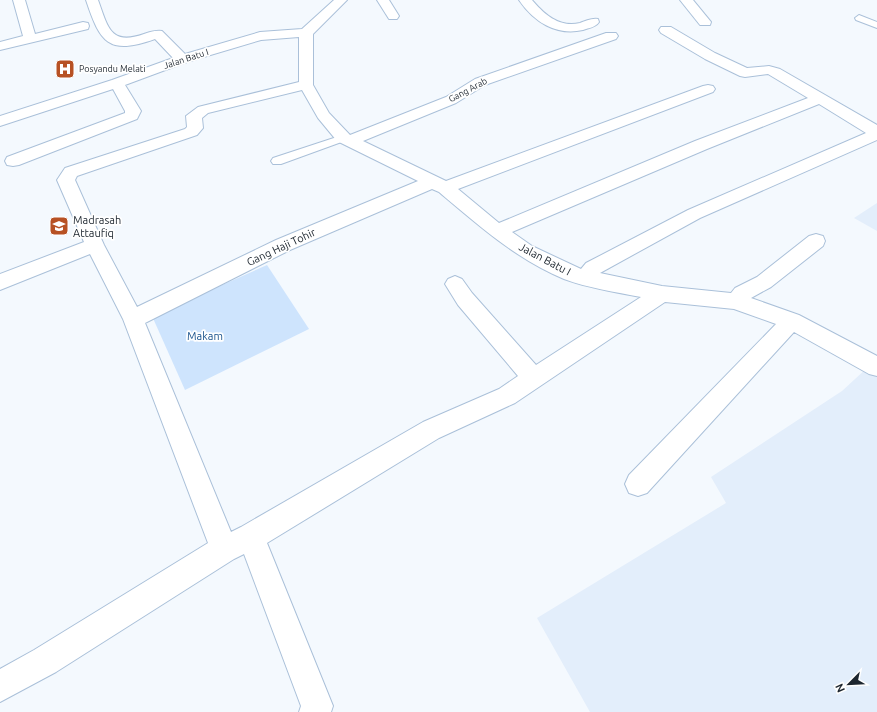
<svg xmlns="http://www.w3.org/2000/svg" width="877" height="712" viewBox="0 0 877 712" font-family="Ubuntu,sans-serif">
<rect width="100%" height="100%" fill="#f4f9fe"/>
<g fill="#e3eefb">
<path d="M 877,203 L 877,231 L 854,218 Z"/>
<path d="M 868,367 L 877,372 L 877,712 L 590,712 L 537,618 L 726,503 L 711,477 L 842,391 Z"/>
</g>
<path fill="#cee4fd" d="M 267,265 L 309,329 L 185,390 L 152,316 Z"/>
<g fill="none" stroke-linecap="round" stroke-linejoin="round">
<g stroke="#aac0d9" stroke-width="2">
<g id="service">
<path d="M 859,15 L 877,22 L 877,28 L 856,20 L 855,18 Z"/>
<path d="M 343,135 L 347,136 L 348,138 L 347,140 L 281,164 L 273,164 L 271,161 L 273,158 Z"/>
</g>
</g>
<g stroke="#aac0d9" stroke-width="2">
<g id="minor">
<path d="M 13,0 L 25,0 L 35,34 L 83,22 L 88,23 L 89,26 L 88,29 L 0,50 L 0,42 L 23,36 Z"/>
<path d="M 86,0 L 98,0 C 108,27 110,46 144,34 C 150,32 155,30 162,31 L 185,54 L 260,32 L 302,29 L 334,0 L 347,0 L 313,34 L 313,85 L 329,113 L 350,135 L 446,97 L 475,79 L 606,33 L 616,33 L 618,36 L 616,39 L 485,85 L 456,103 L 363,141 L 446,181 L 703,86 L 708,85 L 713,86 L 715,89 L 713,92 L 458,189 L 499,223 L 695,141 L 808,98 L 768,74 L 745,77 L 740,76 L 705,59 L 661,33 L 659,30 L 661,27 L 671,27 L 715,53 L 747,68 L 769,66 L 780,69 L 877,125 L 877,140 L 700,218 L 600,273 L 662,286 L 731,293 L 735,288 L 757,277 L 809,236 L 816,234 L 823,236 L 825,241 L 823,246 L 771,287 L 751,298 L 799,315 L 877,356 L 877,376 L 869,374 L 794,332 L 647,493 L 638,496 L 629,493 L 625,484 L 629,475 L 776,324 L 734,309 L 665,302 L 515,403 L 439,438 L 267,543 L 333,706 L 331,712 L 299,712 L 301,706 L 244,554 L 234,559 L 56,672 L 0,702 L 0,669 L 34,650 L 208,543 L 123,319 L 90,254 L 0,290 L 0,274 L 84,242 L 57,180 L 65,168 L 185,129 L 187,127 L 186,116 L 198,107 L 299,82 L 299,37 L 261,40 L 187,62 L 125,85 L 141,111 L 137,119 L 19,165 L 13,166 L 7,165 L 5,161 L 7,157 L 125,113 L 125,111 L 113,89 L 0,126 L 0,116 L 112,80 L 173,58 L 155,39 C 108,56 100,42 86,0 ZM 302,90 L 318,118 L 337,141 L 418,181 L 276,240 L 137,307 L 104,245 L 75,180 L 77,176 L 197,135 L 203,128 L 202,118 L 208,113 ZM 819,104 L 866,133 L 688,210 L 586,263 L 581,269 L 532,246 L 512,232 L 707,149 ZM 432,189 L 439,192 C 478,225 516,259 564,279 C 588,288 615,292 641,297 L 536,365 L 472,293 L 462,279 L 455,276 L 448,279 L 445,284 L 458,305 L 518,376 L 499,389 L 423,422 L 241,527 L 231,532 L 145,323 L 290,250 Z"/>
<path d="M 377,0 L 389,0 L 399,16 L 397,19 L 389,19 Z"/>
<path d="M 519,0 L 532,0 C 544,14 559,28 580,23 C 586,21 591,18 598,19 L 599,22 C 596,27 589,28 583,30 C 556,36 534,22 519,0 Z"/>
<path d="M 680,0 L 693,0 L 711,22 L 710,25 L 700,25 Z"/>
</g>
</g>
<use href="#service" fill="#fff" fill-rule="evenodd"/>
<use href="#minor" fill="#fff" fill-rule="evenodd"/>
</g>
<defs>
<g id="hospital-square" transform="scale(1)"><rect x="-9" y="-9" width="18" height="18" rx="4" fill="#b75124" stroke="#fff"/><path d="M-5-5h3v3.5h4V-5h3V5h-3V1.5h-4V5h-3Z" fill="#fff"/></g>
<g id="school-square" transform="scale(1)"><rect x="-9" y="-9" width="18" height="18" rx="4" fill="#b75124" stroke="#fff"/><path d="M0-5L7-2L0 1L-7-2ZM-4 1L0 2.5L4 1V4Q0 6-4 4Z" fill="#fff"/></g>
</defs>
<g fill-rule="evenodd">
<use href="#hospital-square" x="65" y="69"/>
<use href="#school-square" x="59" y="226"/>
</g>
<g text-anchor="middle" stroke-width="3.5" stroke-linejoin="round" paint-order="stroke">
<g font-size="9" fill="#1d262f" stroke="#fff">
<text transform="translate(186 59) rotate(-18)" y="3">Jalan Batu I</text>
<text transform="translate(468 90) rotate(-28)" y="3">Gang Arab</text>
</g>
<g font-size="9" fill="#1d262f" stroke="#fff" text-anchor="start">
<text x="79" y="72">Posyandu Melati</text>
</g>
<g font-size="11" fill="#1d262f" stroke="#fff" text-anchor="start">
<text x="73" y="224">Madrasah<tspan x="73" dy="13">Attaufiq</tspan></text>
</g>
<g font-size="11" fill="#1d262f" stroke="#fff">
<text transform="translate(281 247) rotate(-25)" y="4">Gang Haji Tohir</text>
<text transform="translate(545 259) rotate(28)" y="4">Jalan Batu I</text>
</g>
<g font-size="11" fill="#19528c" stroke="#fff">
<text x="205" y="340">Makam</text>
</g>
</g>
<g transform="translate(849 684) rotate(246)" stroke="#ffffff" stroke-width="3" paint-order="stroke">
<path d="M0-3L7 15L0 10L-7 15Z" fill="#1d262f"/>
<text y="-6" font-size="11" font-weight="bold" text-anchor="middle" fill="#1d262f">N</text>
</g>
</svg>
